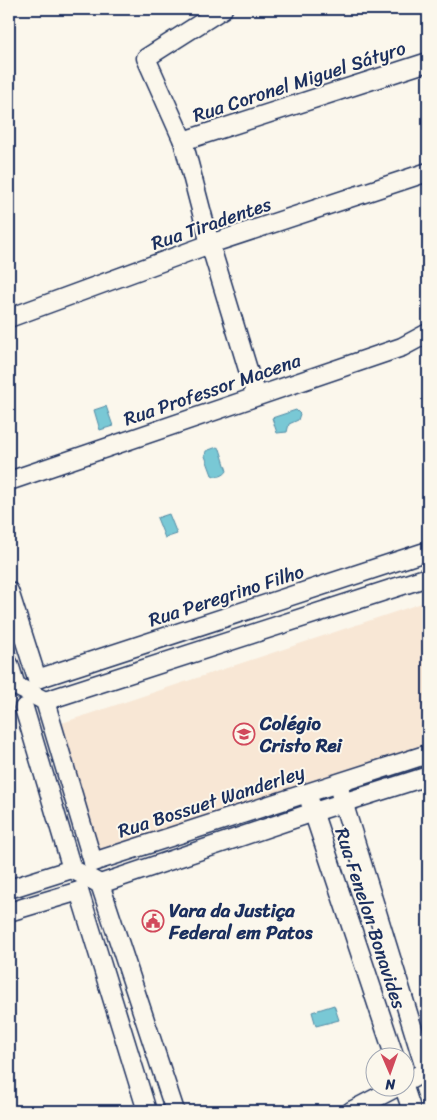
<svg xmlns="http://www.w3.org/2000/svg" width="437" height="1120" viewBox="0 0 437 1120" font-family="Sriracha,sans-serif">
<rect width="100%" height="100%" fill="#fbf7ec"/>
<filter id="ink" filterUnits="userSpaceOnUse"><feTurbulence type="fractalNoise" baseFrequency=".02" numOctaves="2"/><feDisplacementMap in="SourceGraphic" scale="10" xChannelSelector="R" yChannelSelector="G"/><feConvolveMatrix kernelMatrix="1 2 1 2 8 2 1 2 1" color-interpolation-filters="sRGB"/></filter>
<g filter="url(#ink)">
<path fill="#f8e7d5" d="M 428,601 L 428,744 L 100,854 L 56,725 Z"/>
<g fill="#79c8d5" stroke="#538ba5">
<path d="M 106,406 L 113,426 L 100,430 L 94,410 Z"/>
<path d="M 296,410 L 300,414 L 298,420 L 289,424 L 287,432 L 277,433 L 272,418 Z"/>
<path d="M 217,447 L 220,449 L 227,471 C 224,476 217,478 212,475 L 205,456 L 206,451 Z"/>
<path d="M 169,514 L 177,534 L 165,538 L 157,518 Z"/>
<path d="M 334,1005 L 339,1020 L 316,1026 L 312,1012 Z"/>
</g>
<g fill="none" stroke-linecap="round" stroke-linejoin="round">
<g stroke="#1b2f5e" stroke-width="21">
<g id="minor">
<path d="M 223,9 L 146,58 L 183,141 L 210,244 L 256,396"/>
<path d="M 183,141 L 428,62"/>
<path d="M 9,318 L 210,244 L 428,172"/>
<path d="M 9,481 L 402,347 L 428,333"/>
<path d="M 9,591 L 37,679"/>
<path d="M 9,664 L 16,686"/>
<path d="M 37,679 L 428,551"/>
<path d="M 16,686 L 45,701"/>
<path d="M 45,701 L 428,577"/>
<path d="M 45,701 L 93,862"/>
<path d="M 24,708 L 72,869"/>
<path d="M 340,792 L 428,1078"/>
<path d="M 310,802 L 395,1058"/>
<path d="M 93,862 L 428,754"/>
<path d="M 72,869 L 100,884"/>
<path d="M 100,884 L 314,812 L 428,776"/>
<path d="M 100,884 L 175,1111"/>
<path d="M 9,889 L 72,869"/>
<path d="M 79,891 L 147,1111"/>
<path d="M 9,912 L 79,891"/>
<path d="M 404,1083 L 428,1070"/>
<path d="M 404,1087 L 412,1111"/>
<path d="M 351,1111 L 395,1088"/>
</g>
</g>
<use href="#minor" stroke="#fbf7ec" stroke-width="18"/>
</g>
</g>
<defs>
<g id="school-ring" transform="scale(1.125)"><circle r="9.5" fill="#fbf7ec" stroke="#d1495b" stroke-width="1.5"/><path d="M0-5L7-2L0 1L-7-2ZM-4 1L0 2.5L4 1V4Q0 6-4 4Z" fill="#d1495b"/></g>
<g id="civic-ring" transform="scale(1.125)"><circle r="9.5" fill="#fbf7ec" stroke="#d1495b" stroke-width="1.5"/><path d="M-.6-6.5H3V-4.5H.6V-3L4-1V1h2V6H-6V1h2V-1L-.6-3ZM-1.2 2.5V6h2.4V2.5Z" fill="#d1495b"/></g>
</defs>
<g fill-rule="evenodd">
<use href="#school-ring" x="244" y="734"/>
<use href="#civic-ring" x="153" y="921"/>
</g>
<g text-anchor="middle" stroke-width="4" stroke-linejoin="round" paint-order="stroke">
<g font-size="19" fill="#1b2f5e" stroke="#fbf7ec">
<text transform="translate(299 81) rotate(-18)" y="7">Rua Coronel Miguel Sátyro</text>
<text transform="translate(211 223) rotate(-19)" y="7">Rua Tiradentes</text>
<text transform="translate(212 389) rotate(-19)" y="7">Rua Professor Macena</text>
<text transform="translate(226 595) rotate(-18)" y="7">Rua Peregrino Filho</text>
<text transform="translate(211 801) rotate(-18)" y="7">Rua Bossuet Wanderley</text>
<text transform="translate(371 918) rotate(72)" y="7">Rua Fenelon Bonavides</text>
</g>
<g font-size="19" font-weight="bold" fill="#1b2f5e" stroke="#fbf7ec" text-anchor="start">
<text x="260" y="730">Colégio<tspan x="260" dy="22">Cristo Rei</tspan></text>
<text x="169" y="917">Vara da Justiça<tspan x="169" dy="22">Federal em Patos</tspan></text>
</g>
</g>
<rect width="437" height="1120" fill="none" stroke="#fbf7ec" stroke-width="30"/>
<rect x="15" y="15" width="407" height="1090" fill="none" stroke="#1b2f5e" stroke-width="2" filter="url(#ink)"/>
<g transform="translate(390 1072) rotate(178)"><circle r="24" fill="#fbf7ec" stroke="#a1a7b3"/>
<path d="M0-4L9 19L0 12L-9 19Z" fill="#d1495b"/>
<text y="-8" font-size="14" font-weight="bold" text-anchor="middle" fill="#1b2f5e">N</text>
</g>
</svg>
